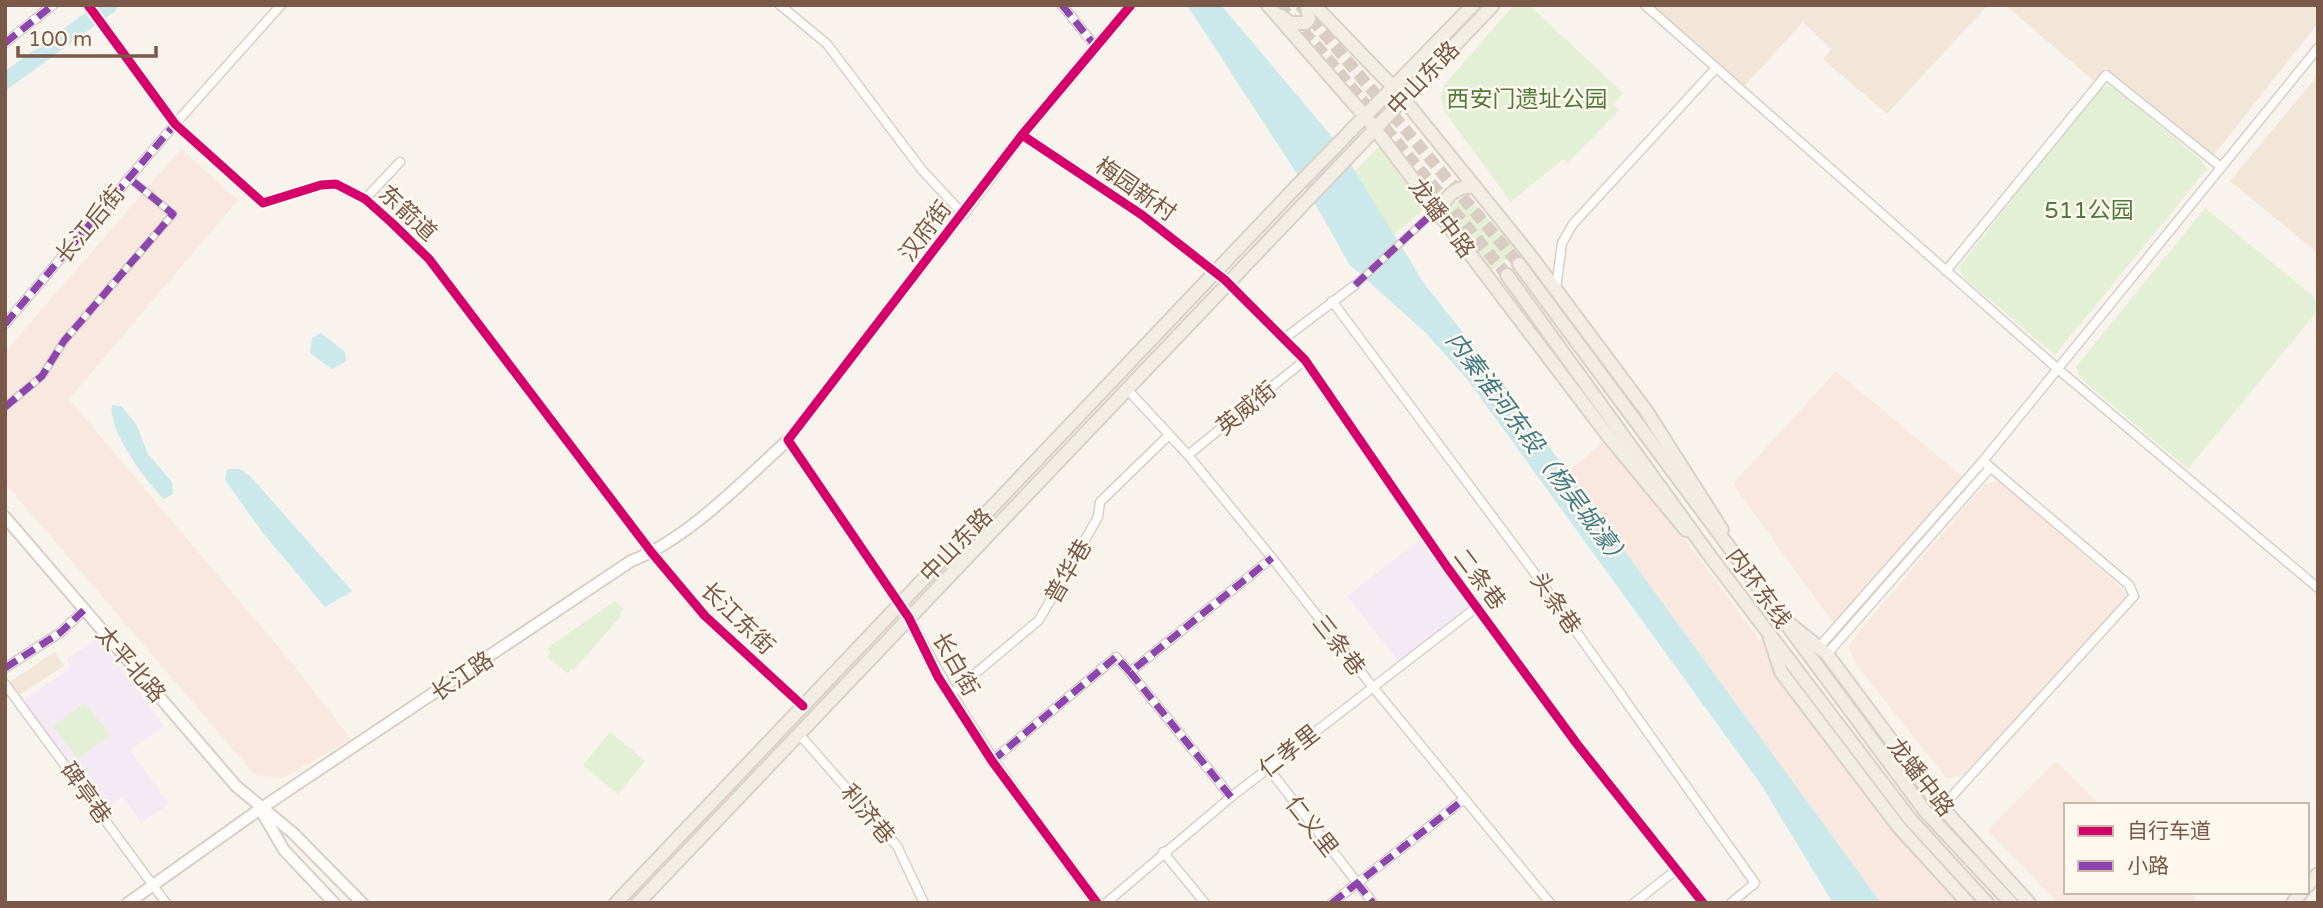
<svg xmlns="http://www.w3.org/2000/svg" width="2323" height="908" viewBox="0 0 2323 908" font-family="'Varela Round','Noto Sans SC',sans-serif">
<rect width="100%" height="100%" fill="#f8f3ec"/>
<g fill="#f2e6d9">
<path d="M 1648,5 L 1988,5 L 1887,114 L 1823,59 L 1831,49 L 1803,22 L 1741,90 Z"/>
<path d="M 2005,5 L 2312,5 L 2318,10 L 2318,23 L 2214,155 L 2105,67 L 2094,81 Z"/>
<path d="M 2318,75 L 2318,253 L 2230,181 Z"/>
<path d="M 55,652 L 64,666 L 19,695 L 10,682 Z"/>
</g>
<g fill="#f9e8df">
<path d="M 181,149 L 238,200 L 69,399 L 296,668 L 351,739 L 283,778 L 255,775 L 5,483 L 5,352 Z"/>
<path d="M 1836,371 L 1963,477 L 1834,624 L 1733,484 Z"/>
<path d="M 1609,437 L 1898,826 L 1968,903 L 1881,903 L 1568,472 Z"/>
<path d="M 2000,481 L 2128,594 L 2124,602 L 1965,774 L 1947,779 L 1856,664 L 1849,648 L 1857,634 L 1985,484 Z"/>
<path d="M 2056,761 L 2100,805 L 2066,805 L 2066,892 L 2188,892 L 2199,903 L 2058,903 L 1988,830 Z"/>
</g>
<g fill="#f4eaf4">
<path d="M 1425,536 L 1477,607 L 1401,664 L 1347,596 Z"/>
<path d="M 98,638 L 164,726 L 130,750 L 169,804 L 141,823 L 123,797 L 100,813 L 19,703 L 71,668 L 67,659 Z"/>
</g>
<g fill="#e4f0d5">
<path d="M 1514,5 L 1529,5 L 1623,93 L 1613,104 L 1619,110 L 1568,163 L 1563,159 L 1511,202 L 1444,111 L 1441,97 L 1444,85 Z"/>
<path d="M 2107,86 L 2114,88 L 2201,160 L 2207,169 L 2055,355 L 1964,278 L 1959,267 L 2097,92 Z"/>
<path d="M 1384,141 L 1431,204 L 1393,235 L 1355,171 Z"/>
<path d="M 1460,198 L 1467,198 L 1473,203 L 1518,250 L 1489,273 L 1453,219 L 1450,210 Z"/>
<path d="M 2205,208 L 2318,300 L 2318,310 L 2188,469 L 2080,378 L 2076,367 Z"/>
<path d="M 615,601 L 624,609 L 619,613 L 621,616 L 574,670 L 571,669 L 567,673 L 547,657 L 551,652 L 546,649 Z"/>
<path d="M 85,703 L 110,735 L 78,759 L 53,726 Z"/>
<path d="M 610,732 L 645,761 L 618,795 L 583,765 Z"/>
</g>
<g fill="#cbe8ea">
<path d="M 1187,5 L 1221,5 L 1339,145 L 1425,285 L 1497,375 L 1881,903 L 1833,903 L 1760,783 L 1467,379 L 1425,332 L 1350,265 L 1303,183 Z"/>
<path d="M 321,333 L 345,352 L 346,361 L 332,369 L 310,353 L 312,338 Z"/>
<path d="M 112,405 L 121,406 L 136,424 L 148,454 L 172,482 L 173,494 L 164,499 C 146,481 108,431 112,405 Z"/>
<path d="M 227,469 L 240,469 L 250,476 L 352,591 L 325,607 L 263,533 L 225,480 Z"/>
</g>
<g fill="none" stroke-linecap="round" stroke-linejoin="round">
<path stroke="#cbe8ea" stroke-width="16" d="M 5,81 L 110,5"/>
<g stroke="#d8ccc3" stroke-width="12" stroke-dasharray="12 6" stroke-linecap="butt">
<path d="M 1279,5 L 1322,52 L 1507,275"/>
<path d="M 1300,5 L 1519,264"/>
</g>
<g stroke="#d7d0ca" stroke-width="9">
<g id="pedestrian">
<path d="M 1355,285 L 1435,211"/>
<path d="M 5,407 L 42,376 L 64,341 L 173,214 L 129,178"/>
</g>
</g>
<g stroke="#d7d0ca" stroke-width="11">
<g id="minor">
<path d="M 88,5 L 175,124 L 263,203 L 321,185 L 336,184 L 365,199 L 392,223 L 429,259 L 652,553 L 705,616 L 803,706"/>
<path d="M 780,5 L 827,44 L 922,170 L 963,214 L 788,440 L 909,618"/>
<path d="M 1062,5 L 1096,47"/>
<path d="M 1645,5 L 2059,370 L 2318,588"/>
<path d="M 5,43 L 53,5"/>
<path d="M 1022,135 L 1142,215 L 1225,280 L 1305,360 L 1447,567 L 1577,744 L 1703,903"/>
<path d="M 365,199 L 400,162"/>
<path d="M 1946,271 L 2106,75 L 2221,167"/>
<path d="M 1556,289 L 1562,243 L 1573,224 L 1716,68"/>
<path d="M 1332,301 L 1536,575 L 1755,883 L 1731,903"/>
<path d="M 5,324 L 175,124 L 281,5"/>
<path d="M 1285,338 L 1355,285"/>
<path d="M 1127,389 L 1188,455 L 1272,558 L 1372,686 L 1550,903"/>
<path d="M 1188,455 L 1305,360"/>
<path d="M 1820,646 L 1983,461 L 2318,48"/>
<path d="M 1827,654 L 1990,468"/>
<path d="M 5,668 L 61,632 L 84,610"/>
<path d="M 5,684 L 166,903"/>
<path d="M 951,694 L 1039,620 L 1098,517 L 1100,502 L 1168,436"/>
<path d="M 799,734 L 897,846 L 924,903"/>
<path d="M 992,761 L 1116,657 L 1130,672"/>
<path d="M 1268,768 L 1373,903"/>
<path d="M 1231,797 L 1130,672 L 1272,558"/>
<path d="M 1942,807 L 2134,596 L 2129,585 L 1983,461"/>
<path d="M 1163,852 L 1205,903"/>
<path d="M 1106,903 L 1231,797 L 1477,607"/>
<path d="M 1332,903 L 1463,800"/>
<path d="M 1634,903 L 1676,870"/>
</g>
</g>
<g stroke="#d7d0ca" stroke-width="13">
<g id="tertiary">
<path d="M 963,214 L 1022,135 L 1131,5"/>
<path d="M 909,618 C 960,721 1028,811 1097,903"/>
</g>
</g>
<g stroke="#d8cfc8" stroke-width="14">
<g id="secondary">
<path d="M 5,517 L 236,786 L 293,833 L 362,903"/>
<path d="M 263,814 L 284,850 L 334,903"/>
<path d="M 128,903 L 260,809 L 631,561 C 688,539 743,481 788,440"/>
</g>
</g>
<g stroke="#dad0c9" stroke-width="16">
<g id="primary">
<path d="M 1268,5 L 1369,121 L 1609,437 L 1686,530"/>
<path d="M 1314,5 L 1398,92 L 1530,255 L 1647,412 L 1722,530"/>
<path d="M 1281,16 L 1290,23 L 1306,23 L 1309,19 L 1307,5"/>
<path d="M 1443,219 C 1439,199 1456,185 1475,187"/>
<path d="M 1786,621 L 1827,654 L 1937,802 L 2029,903"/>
<path d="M 1769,635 L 1781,672 L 1898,826 L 1968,903"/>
<path d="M 2307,886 L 2318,874"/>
<path d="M 616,903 L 1296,187 L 1473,5"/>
<path d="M 638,903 L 1493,5"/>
<path d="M 2293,903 L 2302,892"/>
</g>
</g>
<g stroke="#dad0c9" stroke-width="16">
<g id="trunk">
<path d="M 1519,264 L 1925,811 L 2011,903"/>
<path d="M 1507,275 L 1710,556 L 1910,819 L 1987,903"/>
</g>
</g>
<use href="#pedestrian" stroke="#fefdfc" stroke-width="5"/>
<use href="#minor" stroke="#fefdfc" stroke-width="8"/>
<use href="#tertiary" stroke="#fefdfc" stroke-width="10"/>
<use href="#secondary" stroke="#fefdfc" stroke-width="10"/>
<use href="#primary" stroke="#f3eee5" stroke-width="12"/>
<use href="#trunk" stroke="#f2ece4" stroke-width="12"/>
<g stroke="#8e44ad" stroke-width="7" stroke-dasharray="14 7" stroke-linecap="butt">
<path d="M 1062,5 L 1096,47"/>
<path d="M 5,43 L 53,5"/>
<path d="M 1355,285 L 1436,210"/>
<path d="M 5,324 L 175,124"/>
<path d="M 5,407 L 42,376 L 64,341 L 173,214 L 129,178"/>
<path d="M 5,668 L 61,632 L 84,610"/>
<path d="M 992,761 L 1116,657 L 1130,672"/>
<path d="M 1231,797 L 1130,672 L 1272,558"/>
<path d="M 1357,883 L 1373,903"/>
<path d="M 1332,903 L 1463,800"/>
</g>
<g stroke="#fff8ee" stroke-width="13">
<g id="cycleway">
<path d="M 88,5 L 175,124 L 263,203 L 321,185 L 336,184 L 365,199 L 392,223 L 429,259 L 652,553 L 705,616 L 803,706"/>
<path d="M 1022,135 L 1142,215 L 1225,280 L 1305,360 L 1447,567 L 1577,744 L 1703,903"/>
<path d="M 1097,903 L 992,761 L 938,677 L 909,618 L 788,440 L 1022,135 L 1131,5"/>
</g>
</g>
<use href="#cycleway" stroke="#d6006c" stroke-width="9"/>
</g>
<g text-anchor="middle" stroke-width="5" stroke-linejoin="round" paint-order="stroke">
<g font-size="23" fill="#7a5948" stroke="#fff8ee">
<text transform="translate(1423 78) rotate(-46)" y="8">中山东路</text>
<text transform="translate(1136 189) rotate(35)" y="8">梅园新村</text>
<text transform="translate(408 213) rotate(43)" y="8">东箭道</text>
<text transform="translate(1442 218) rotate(53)" y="8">龙蟠中路</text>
<text transform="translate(90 224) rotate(-50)" y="8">长江后街</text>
<text transform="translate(925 231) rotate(-53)" y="8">汉府街</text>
<text transform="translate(1246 408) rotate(-39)" y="8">英威街</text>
<text transform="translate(956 545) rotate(-46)" y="8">中山东路</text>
<text transform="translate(1068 571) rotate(-60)" y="8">普华巷</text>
<text transform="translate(1480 579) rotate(53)" y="8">二条巷</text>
<text transform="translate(1759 588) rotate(54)" y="8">内环东线</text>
<text transform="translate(1556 603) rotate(55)" y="8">头条巷</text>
<text transform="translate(738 618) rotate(44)" y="8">长江东街</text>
<text transform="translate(1339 645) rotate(52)" y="8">三条巷</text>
<text transform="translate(131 664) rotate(49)" y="8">太平北路</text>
<text transform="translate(956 664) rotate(60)" y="8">长白街</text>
<text transform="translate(462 676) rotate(-34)" y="8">长江路</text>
<text transform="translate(1289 751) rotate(-38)" y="8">仁孝里</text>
<text transform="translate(1921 777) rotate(52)" y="8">龙蟠中路</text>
<text transform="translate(86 793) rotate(54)" y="8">碑亭巷</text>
<text transform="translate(868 814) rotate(50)" y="8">利济巷</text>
<text transform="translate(1312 826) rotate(52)" y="8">仁义里</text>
</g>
<g font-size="23" fill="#4f7a3c" stroke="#fff8ee">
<text x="1527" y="107">西安门遗址公园</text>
<text x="2089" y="218">511公园</text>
</g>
<g font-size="24" font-style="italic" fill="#3d7b87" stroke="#fff8ee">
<text transform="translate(1538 450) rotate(53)" y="8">内秦淮河东段（杨吴城濠）</text>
</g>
</g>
<rect width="2323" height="908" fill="none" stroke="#7a5948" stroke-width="14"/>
<rect x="2064" y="803" width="245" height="91" fill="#fff8ee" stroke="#cab8ac" stroke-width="2"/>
<rect x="2078" y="826" width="35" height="10" fill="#d6006c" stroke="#cab8ac" stroke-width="2"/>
<text x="2127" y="838" font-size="21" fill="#7a5948">自行车道</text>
<rect x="2078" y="861" width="35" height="10" fill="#8e44ad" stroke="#cab8ac" stroke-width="2"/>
<text x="2127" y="873" font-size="21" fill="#7a5948">小路</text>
<path d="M18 46v10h138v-10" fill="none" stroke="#7a5948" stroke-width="3.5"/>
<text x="28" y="46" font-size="21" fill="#7a5948" stroke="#fff8ee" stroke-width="5" paint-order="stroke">100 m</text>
</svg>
